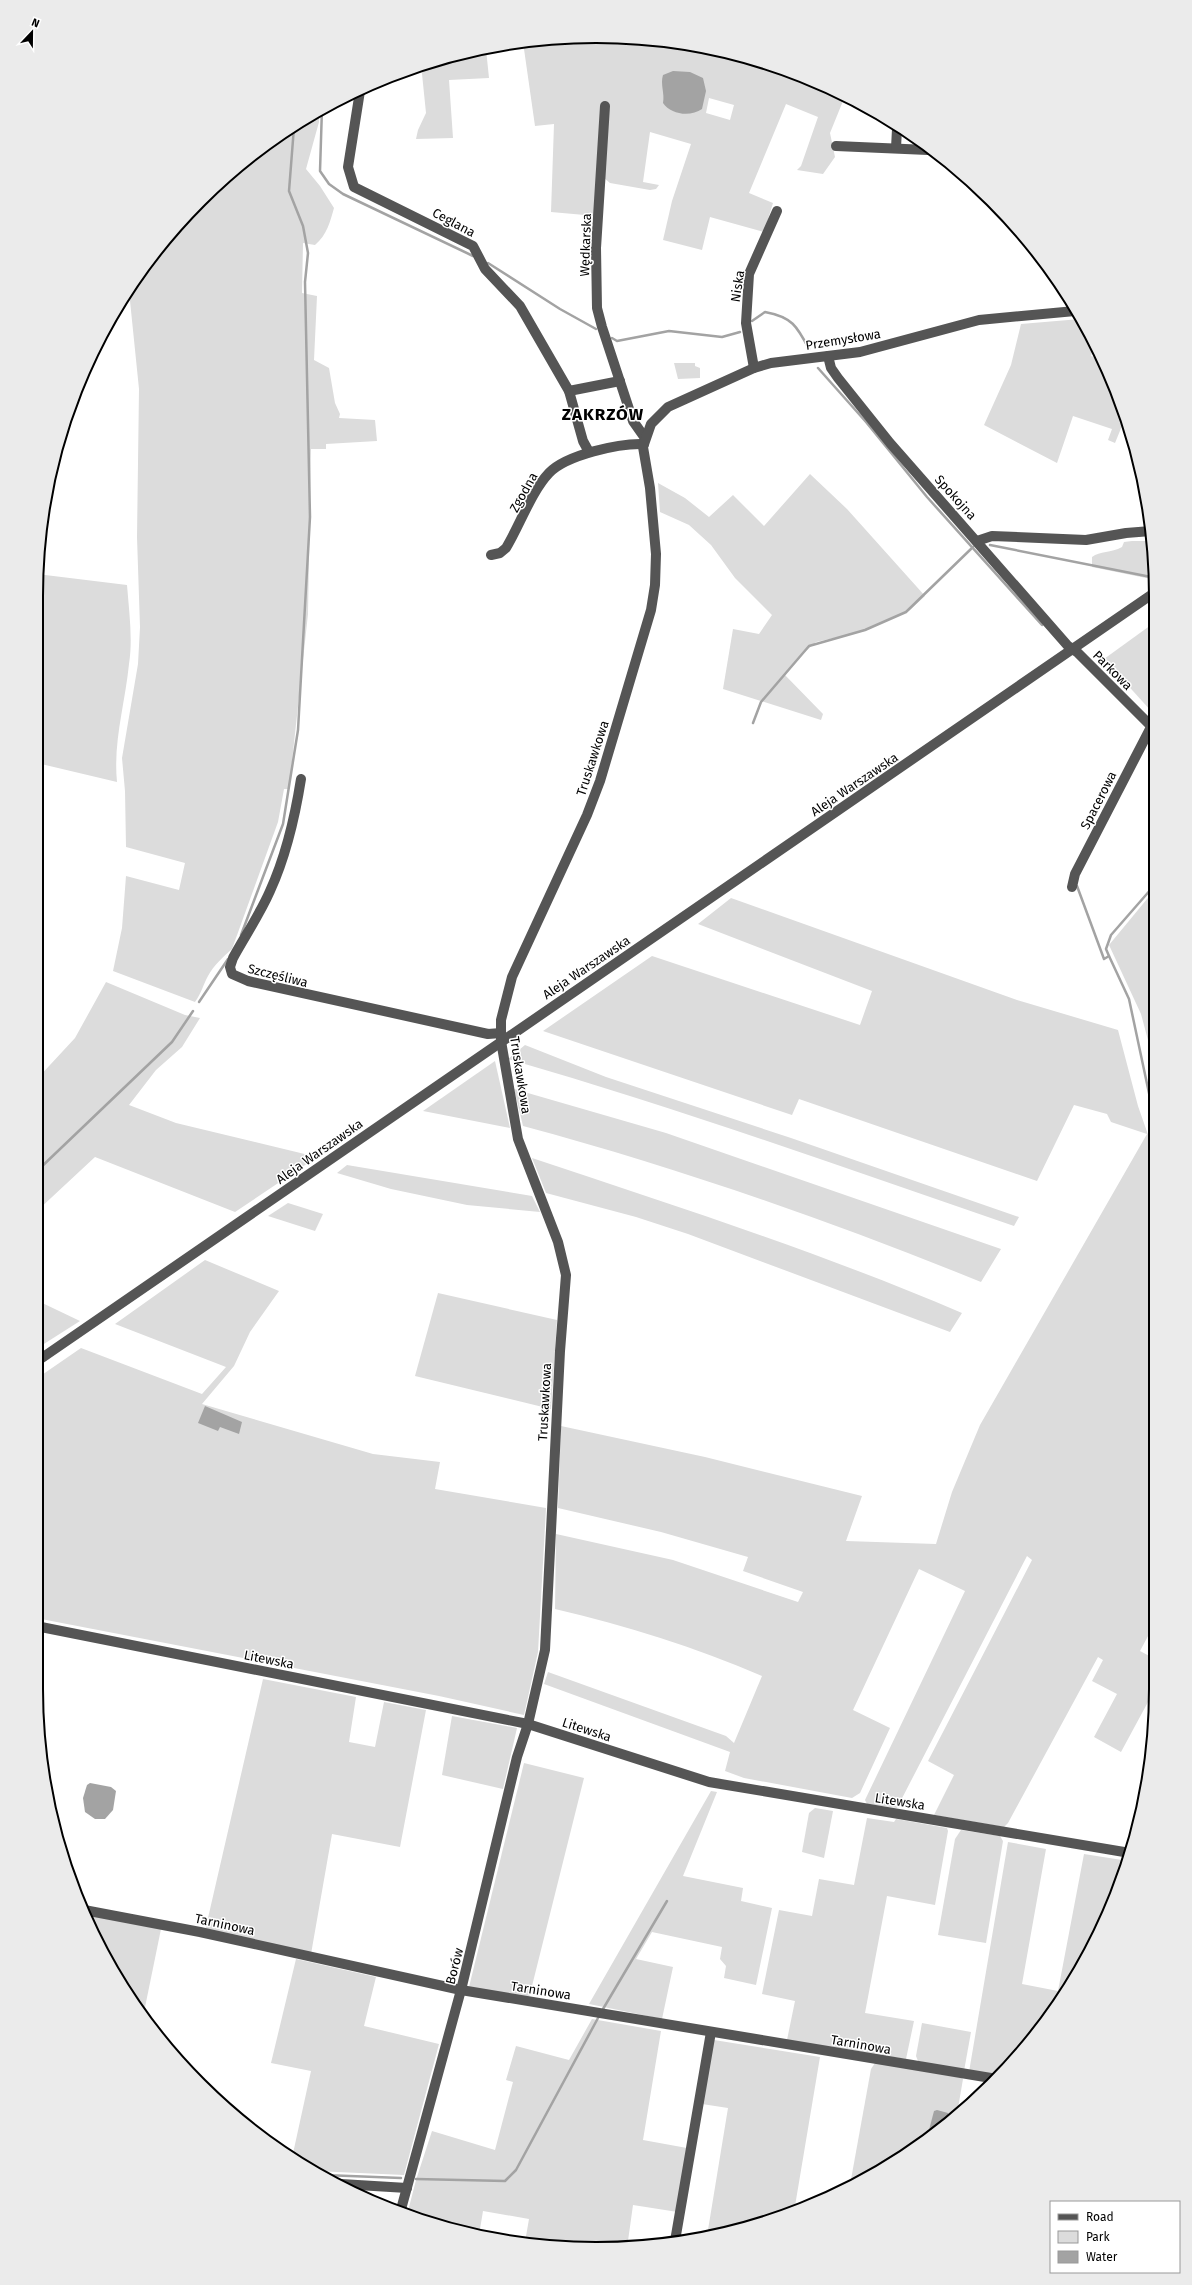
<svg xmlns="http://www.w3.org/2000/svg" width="1192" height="2285" viewBox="0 0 1192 2285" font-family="'Fira Sans',sans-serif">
<rect width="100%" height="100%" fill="#fff"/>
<g fill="#dcdcdc" fill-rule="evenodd">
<path d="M 633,37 L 741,55 L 844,94 L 845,96 L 830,133 L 835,157 L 823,174 L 797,170 L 801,166 L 818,117 L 786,104 L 749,193 L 773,203 L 764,232 L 710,217 L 702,250 L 663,240 L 672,201 L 691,144 L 650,132 L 643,182 L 659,185 L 656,189 L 650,190 L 610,183 L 604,178 L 596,216 L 551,212 L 554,124 L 535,126 L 523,42 L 517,42 L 523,41 ZM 709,98 L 734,105 L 730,120 L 706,113 Z"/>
<path d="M 486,49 L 489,78 L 449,80 L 453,138 L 416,139 L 418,130 L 426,113 L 421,64 Z"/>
<path d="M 319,110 L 319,122 L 306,169 L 320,186 L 334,208 C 330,222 327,235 315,245 L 303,243 L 302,293 L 317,296 L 314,360 L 329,368 L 335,403 L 340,414 L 339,418 L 375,420 L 377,441 L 326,444 L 326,449 L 311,449 L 308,614 L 289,789 L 284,789 L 278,822 L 232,949 C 223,957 214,965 208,976 C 203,985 202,992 195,1002 L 113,971 L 122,928 L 126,876 L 179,890 L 185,863 L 126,847 L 125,791 L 122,758 L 138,664 L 140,627 L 137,537 L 139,389 L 129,291 L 152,255 L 227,175 Z"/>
<path d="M 1080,319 L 1094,345 L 1091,356 L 1101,359 L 1113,382 L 1124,421 L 1115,443 L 1108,440 L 1112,429 L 1073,416 L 1057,463 L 984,425 L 1011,365 L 1021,324 Z"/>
<path d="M 674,363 L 695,363 L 695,366 L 700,368 L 700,378 L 678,379 Z"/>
<path d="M 810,474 L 847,509 L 925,596 L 910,610 L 865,631 L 816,642 L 798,658 L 784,674 L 823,714 L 821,720 L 723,689 L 733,629 L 759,634 L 772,615 L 735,578 L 711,545 L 689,525 L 660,512 L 658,483 L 685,498 L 709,517 L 733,495 L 764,526 Z"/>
<path d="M 1132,541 L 1151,541 L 1151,579 L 1092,567 L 1092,557 C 1100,551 1111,553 1122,547 L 1124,542 Z"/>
<path d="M 37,574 L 127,585 C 129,611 133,639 129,664 C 125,704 113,742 117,782 L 37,763 Z"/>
<path d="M 1151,625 L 1152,712 L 1104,659 Z"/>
<path d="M 1152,893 L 1153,1059 L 1141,1014 L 1109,945 Z"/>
<path d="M 731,898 L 1017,1000 L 1118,1030 L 1138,1106 L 1153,1149 L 1155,1623 L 1140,1651 L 1155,1659 L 1155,1689 L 1121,1752 L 1094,1737 L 1117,1694 L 1092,1681 L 1103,1660 L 1098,1657 L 1008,1823 L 1004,1827 L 934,1815 L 954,1775 L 928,1761 L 1032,1560 L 1027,1556 L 897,1808 L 867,1804 L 865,1800 L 965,1591 L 919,1569 L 853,1710 L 890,1728 L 860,1793 L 852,1798 L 744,1778 L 725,1771 L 730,1752 L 544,1684 L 548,1672 L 726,1736 L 734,1743 L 762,1676 C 695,1647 627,1626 555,1609 L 556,1534 L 673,1560 L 798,1602 L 803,1592 L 743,1571 L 748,1557 L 661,1532 L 558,1508 L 561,1426 L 705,1457 L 862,1496 L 846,1541 L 936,1544 L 952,1492 L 980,1425 L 1147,1134 L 1111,1122 L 1107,1114 L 1074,1105 L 1037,1181 L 799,1099 L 792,1115 L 543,1031 L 652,956 L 860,1025 L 872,991 L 698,924 Z"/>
<path d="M 106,982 L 185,1015 L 200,1018 L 182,1047 L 156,1070 L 129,1105 L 176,1123 L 317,1157 L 235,1212 L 95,1157 L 37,1211 L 37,1079 L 75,1038 Z"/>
<path d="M 525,1045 L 606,1077 L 791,1138 L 1019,1217 L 1014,1226 C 846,1168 678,1108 508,1059 Z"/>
<path d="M 495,1061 L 510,1128 L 423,1111 Z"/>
<path d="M 514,1089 L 666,1133 L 1001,1249 L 981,1282 C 831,1221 679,1168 523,1126 Z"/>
<path d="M 532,1158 C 676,1206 822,1253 962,1313 L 950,1332 L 688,1234 L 636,1217 L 546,1193 Z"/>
<path d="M 347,1165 L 532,1196 L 540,1212 L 467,1205 L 391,1189 L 337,1173 Z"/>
<path d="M 288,1203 L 323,1214 L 315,1231 L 268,1216 Z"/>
<path d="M 205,1260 L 279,1291 L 250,1332 L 234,1366 L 202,1404 L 373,1454 L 440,1462 L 435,1489 L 546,1508 L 538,1652 L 524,1715 L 439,1696 L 36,1618 L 36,1379 L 81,1348 L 202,1394 L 226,1367 L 115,1324 Z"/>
<path d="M 438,1293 L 557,1320 L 551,1409 L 415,1376 Z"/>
<path d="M 36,1300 L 80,1321 L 36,1349 Z"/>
<path d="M 263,1679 L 356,1697 L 349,1742 L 375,1747 L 384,1702 L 426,1710 L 400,1847 L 332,1834 L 311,1954 L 205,1931 Z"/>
<path d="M 452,1716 L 517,1728 L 503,1789 L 442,1775 Z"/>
<path d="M 524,1763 L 584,1778 L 529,1998 L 469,1987 Z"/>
<path d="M 711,1791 L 717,1792 L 683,1876 L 743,1888 L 741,1901 L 772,1908 L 756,1985 L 724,1978 L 726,1966 L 720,1959 L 722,1947 L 652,1932 L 636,1959 L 673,1967 L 662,2019 L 589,2004 Z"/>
<path d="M 815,1808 L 833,1811 L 824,1858 L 802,1852 L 809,1813 Z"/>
<path d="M 867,1818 L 894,1822 L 896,1819 L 947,1828 L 948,1831 L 935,1905 L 887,1896 L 865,2013 L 914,2021 L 906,2059 L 787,2040 L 795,2001 L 762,1994 L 779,1910 L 812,1916 L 819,1879 L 854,1885 Z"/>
<path d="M 961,1830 L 1000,1836 L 1003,1841 L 986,1943 L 938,1935 L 955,1839 Z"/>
<path d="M 1008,1842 L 1046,1849 L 1022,1984 L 1058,1991 L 1084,1854 L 1122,1860 C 1110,1923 1077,1977 1041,2029 C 1029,2046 1013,2061 999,2077 L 969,2072 Z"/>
<path d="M 86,1914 L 161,1929 L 143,2017 L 111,1969 Z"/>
<path d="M 296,1959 L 376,1977 L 364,2026 L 439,2044 L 404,2175 L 315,2171 L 292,2158 L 311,2071 L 271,2063 Z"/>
<path d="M 592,2019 L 661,2031 L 643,2140 L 687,2148 L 714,2040 L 820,2057 L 794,2212 L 741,2230 L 707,2236 L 728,2108 L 702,2104 L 684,2213 L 633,2205 L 627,2248 L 559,2248 L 525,2242 L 529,2219 L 483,2211 L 479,2235 L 451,2230 L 407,2215 L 416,2180 L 432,2131 L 495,2150 L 513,2082 L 506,2080 L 516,2046 L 569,2060 Z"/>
<path d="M 922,2023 L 971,2032 L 964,2071 L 918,2061 L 916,2056 Z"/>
<path d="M 875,2063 L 960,2076 L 963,2079 L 957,2114 L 907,2154 L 850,2185 L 871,2069 Z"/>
</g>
<g fill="#a3a3a3">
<path d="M 673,71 L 690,72 L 703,78 L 706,91 L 702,109 C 691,117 671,115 663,103 C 665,94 660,84 663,75 Z"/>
<path d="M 205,1406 L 242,1422 L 239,1434 L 220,1427 L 218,1431 L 198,1423 Z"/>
<path d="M 90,1783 L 111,1787 L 116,1791 L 113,1810 L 105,1819 L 95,1819 L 85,1812 L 83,1798 L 87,1785 Z"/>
<path d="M 937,2110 L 948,2113 L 950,2120 L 930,2136 L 929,2130 L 934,2111 Z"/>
</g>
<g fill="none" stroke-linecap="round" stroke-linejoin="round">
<g stroke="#a3a3a3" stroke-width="2.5">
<path d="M 322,108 L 320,171 L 329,184 L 343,194 L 473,256"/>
<path d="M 488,263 L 560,309 L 596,329"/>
<path d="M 752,321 L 765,312 C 792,317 797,326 809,349"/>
<path d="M 612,338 L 617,341 L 669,331 L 722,337 L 740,332"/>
<path d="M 818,368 L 866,422 L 927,497 L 1042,625"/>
<path d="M 990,545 L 1151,577"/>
<path d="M 753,723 L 761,702 L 809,646 L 865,630 L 906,612 L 973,547"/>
<path d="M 1077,886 L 1104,959 L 1109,956 L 1106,949 L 1111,935 L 1152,888"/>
<path d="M 241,935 L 283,824 L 298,730 L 310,517 L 305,282 L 308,253 L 303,226 L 289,191 L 294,127"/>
<path d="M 1109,956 L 1129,999 L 1153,1112"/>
<path d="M 199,1002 L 228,959"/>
<path d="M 37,1171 L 172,1042 L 193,1011"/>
<path d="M 603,2009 L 667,1901"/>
<path d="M 324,2175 L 401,2178"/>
<path d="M 416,2179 L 505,2181 L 516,2170 L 598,2018"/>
</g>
<g stroke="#555" stroke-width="10">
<path d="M 360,91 L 348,167 L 354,187 L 473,246 L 485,269 L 520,306 L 569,391 L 583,441 L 589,452"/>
<path d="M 605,106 L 596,248 L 597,308 L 602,327 L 633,421 L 645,438"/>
<path d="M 836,146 L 928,150"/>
<path d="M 896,148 L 897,129"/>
<path d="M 828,356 L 831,368 L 838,378 L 890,443 L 1068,646 L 1077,652 L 1152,727"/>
<path d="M 754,368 L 746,323 L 749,274 L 777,211"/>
<path d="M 569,391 L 620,381"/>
<path d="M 977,541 L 992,536 L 1086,540 L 1126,533 L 1151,531"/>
<path d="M 491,555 L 500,553 L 506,548 C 520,525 531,492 549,473 C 566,455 619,443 644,444"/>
<path d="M 301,779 C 295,817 286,856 270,891 C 260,914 245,936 233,958 L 230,967 L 232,974 L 248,981 L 488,1034 L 501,1033"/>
<path d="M 1072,887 L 1075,874 L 1151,727"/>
<path d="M 36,1362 L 1151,595"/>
<path d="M 36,1626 L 528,1724 L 709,1782 L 1130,1853"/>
<path d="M 84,1910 L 200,1932 L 461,1990 L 997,2079"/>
<path d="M 341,2184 L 407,2188"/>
<path d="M 400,2213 L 461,1990 L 517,1757 L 528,1724 L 545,1650 L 560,1351 L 566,1275 L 558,1242 L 518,1139 L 501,1041 L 501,1020 L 512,977 L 587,815 L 600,781 L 651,610 L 655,585 L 656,554 L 650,488 L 643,447 L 651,424 L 668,407 L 754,368 L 771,363 L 860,352 L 979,320 L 1075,311"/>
<path d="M 675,2241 L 711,2032"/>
</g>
</g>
<g text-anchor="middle" stroke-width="3" stroke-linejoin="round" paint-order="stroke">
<g font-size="13" fill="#000" stroke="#fff">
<text transform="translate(454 222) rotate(28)" y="5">Ceglana</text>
<text transform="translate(585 245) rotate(-88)" y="5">Wędkarska</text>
<text transform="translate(737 286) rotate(-81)" y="5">Niska</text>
<text transform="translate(843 339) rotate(-9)" y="5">Przemysłowa</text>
<text transform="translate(523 492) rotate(-61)" y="5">Zgodna</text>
<text transform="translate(956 497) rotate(48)" y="5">Spokojna</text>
<text transform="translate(1113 670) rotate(45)" y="5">Parkowa</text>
<text transform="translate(592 758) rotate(-72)" y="5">Truskawkowa</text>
<text transform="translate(854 784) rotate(-34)" y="5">Aleja Warszawska</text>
<text transform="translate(1098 800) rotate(-63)" y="5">Spacerowa</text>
<text transform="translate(586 967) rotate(-34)" y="5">Aleja Warszawska</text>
<text transform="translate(278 975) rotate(14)" y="5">Szczęśliwa</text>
<text transform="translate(521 1075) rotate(81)" y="5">Truskawkowa</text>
<text transform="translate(319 1151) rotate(-35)" y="5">Aleja Warszawska</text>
<text transform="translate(544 1402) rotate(-87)" y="5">Truskawkowa</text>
<text transform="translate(269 1659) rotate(11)" y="5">Litewska</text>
<text transform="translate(587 1729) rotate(18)" y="5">Litewska</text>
<text transform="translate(900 1801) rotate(9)" y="5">Litewska</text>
<text transform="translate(225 1924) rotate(12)" y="5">Tarninowa</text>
<text transform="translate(454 1966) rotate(-76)" y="5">Borów</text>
<text transform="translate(541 1990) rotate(9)" y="5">Tarninowa</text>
<text transform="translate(861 2044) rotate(10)" y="5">Tarninowa</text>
</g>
<g font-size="17" font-weight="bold" letter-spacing="1" fill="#000" stroke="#fff">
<text x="603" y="420">ZAKRZÓW</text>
</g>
</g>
<path d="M0 0H1192V2285H0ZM596 43H596A553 553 0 0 1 1149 596V1689A553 553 0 0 1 596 2242H596A553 553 0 0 1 43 1689V596A553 553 0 0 1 596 43Z" fill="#ebebeb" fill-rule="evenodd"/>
<path fill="none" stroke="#000" stroke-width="2" d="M596 43H596A553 553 0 0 1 1149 596V1689A553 553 0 0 1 596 2242H596A553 553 0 0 1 43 1689V596A553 553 0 0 1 596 43Z"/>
<rect x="1050" y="2201" width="130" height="72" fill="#ffffff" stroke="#999999"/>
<rect x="1058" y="2214" width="20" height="6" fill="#555555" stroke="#999999"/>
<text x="1086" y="2221" font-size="12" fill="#000000">Road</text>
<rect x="1058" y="2231" width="20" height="12" fill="#dcdcdc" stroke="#999999"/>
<text x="1086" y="2241" font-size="12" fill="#000000">Park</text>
<rect x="1058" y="2251" width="20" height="12" fill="#a3a3a3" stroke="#999999"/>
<text x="1086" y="2261" font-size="12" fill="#000000">Water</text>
<g transform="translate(32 32) rotate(22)" stroke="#ffffff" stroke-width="3" paint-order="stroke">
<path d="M0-3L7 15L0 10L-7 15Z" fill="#000000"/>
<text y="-6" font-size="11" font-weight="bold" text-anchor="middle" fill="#000000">N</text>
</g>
</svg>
